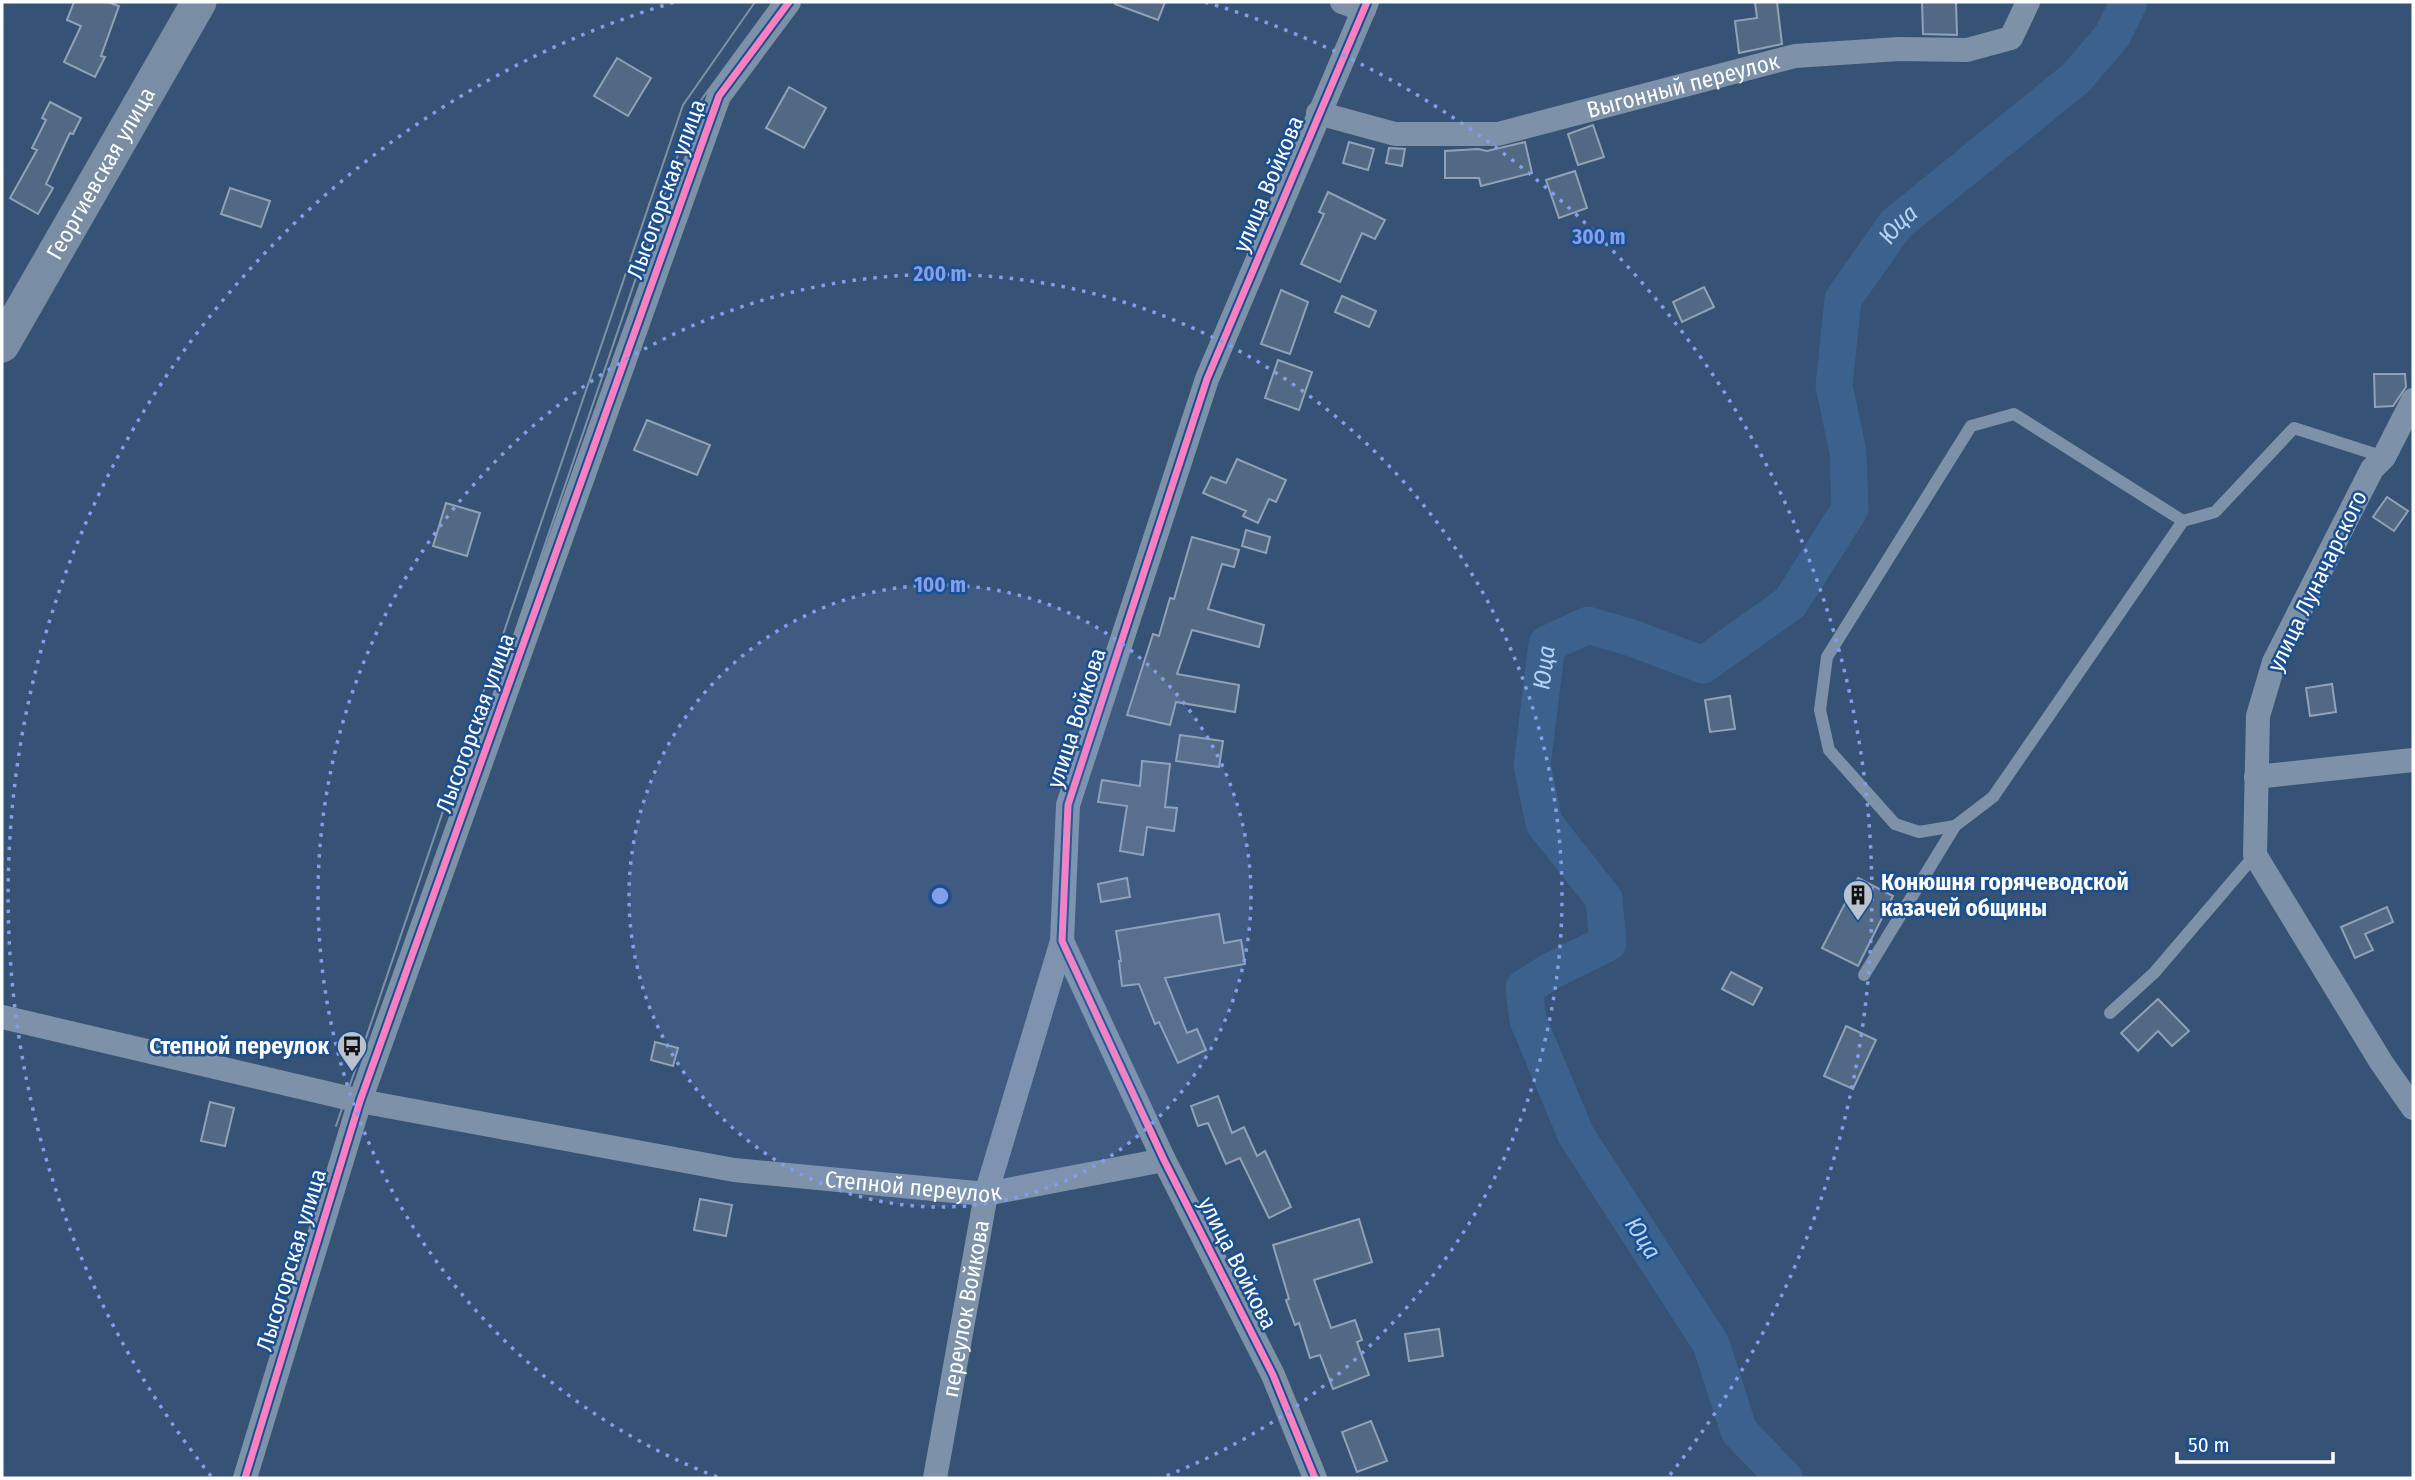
<svg xmlns="http://www.w3.org/2000/svg" width="2415" height="1480" viewBox="0 0 2415 1480" font-family="'Fira Sans Condensed',sans-serif">
<rect width="100%" height="100%" fill="#365274"/>
<g fill="none" stroke-linecap="round" stroke-linejoin="round">
<path stroke="#3b618d" stroke-width="37" id="s1" d="M 1784,1478 L 1739,1431 L 1711,1344 L 1576,1135 L 1528,1020 L 1524,988 L 1551,971 L 1608,943 L 1604,899 L 1544,823 L 1532,765 L 1547,644 L 1588,625 L 1632,638 L 1703,665 L 1790,603 L 1850,509 L 1848,452 L 1834,386 L 1843,299 L 1896,224 L 2076,78 L 2112,36 L 2129,2"/>
</g>
<g fill="#526984" stroke="#92a2b6" stroke-width="2">
<path d="M 74,2 L 108,2 L 119,6 L 101,56 L 105,57 L 95,77 L 64,62 L 81,26 L 67,20 Z"/>
<path d="M 1115,2 L 1165,2 L 1158,20 L 1115,4 Z"/>
<path d="M 1755,2 L 1777,2 L 1782,44 L 1739,53 L 1735,21 L 1757,18 Z"/>
<path d="M 1922,2 L 1956,2 L 1957,35 L 1923,34 Z"/>
<path d="M 617,58 L 651,78 L 628,116 L 594,96 Z"/>
<path d="M 789,87 L 826,108 L 804,148 L 766,128 Z"/>
<path d="M 50,102 L 81,118 L 73,134 L 70,133 L 46,184 L 53,188 L 38,214 L 10,198 L 37,150 L 32,148 L 46,120 L 42,118 Z"/>
<path d="M 1593,125 L 1604,157 L 1578,165 L 1568,134 Z"/>
<path d="M 1349,142 L 1374,149 L 1368,170 L 1343,163 Z"/>
<path d="M 1525,142 L 1532,173 L 1481,186 L 1479,178 L 1445,178 L 1445,151 L 1478,149 L 1487,151 Z"/>
<path d="M 1389,148 L 1405,149 L 1402,166 L 1386,163 Z"/>
<path d="M 1575,171 L 1587,208 L 1559,218 L 1546,180 Z"/>
<path d="M 230,188 L 270,201 L 261,227 L 221,214 Z"/>
<path d="M 1328,192 L 1385,220 L 1375,239 L 1362,233 L 1340,282 L 1301,264 L 1324,214 L 1319,212 Z"/>
<path d="M 1704,287 L 1714,307 L 1682,322 L 1673,302 Z"/>
<path d="M 1281,290 L 1308,302 L 1290,354 L 1261,344 Z"/>
<path d="M 1342,296 L 1376,311 L 1369,327 L 1335,312 Z"/>
<path d="M 1278,360 L 1312,372 L 1299,410 L 1265,398 Z"/>
<path d="M 2374,374 L 2405,374 L 2406,387 L 2393,406 L 2375,407 Z"/>
<path d="M 647,420 L 710,445 L 697,475 L 634,450 Z"/>
<path d="M 1237,459 L 1286,480 L 1276,502 L 1269,499 L 1258,523 L 1243,516 L 1246,511 L 1203,493 L 1211,477 L 1226,483 Z"/>
<path d="M 2387,497 L 2408,511 L 2394,531 L 2373,517 Z"/>
<path d="M 446,503 L 480,513 L 467,556 L 433,546 Z"/>
<path d="M 1246,530 L 1270,537 L 1266,553 L 1242,546 Z"/>
<path d="M 1192,537 L 1239,550 L 1234,567 L 1222,564 L 1208,609 L 1264,625 L 1259,647 L 1192,630 L 1177,674 L 1239,685 L 1235,712 L 1176,702 L 1170,725 L 1127,715 L 1153,634 L 1159,636 L 1170,598 L 1174,599 Z"/>
<path d="M 2332,684 L 2336,712 L 2310,716 L 2306,688 Z"/>
<path d="M 1730,696 L 1735,729 L 1710,732 L 1705,700 Z"/>
<path d="M 1180,735 L 1223,741 L 1219,767 L 1176,761 Z"/>
<path d="M 1142,761 L 1170,764 L 1165,807 L 1177,808 L 1174,831 L 1147,827 L 1143,855 L 1120,851 L 1127,806 L 1098,802 L 1102,780 L 1140,786 Z"/>
<path d="M 1127,878 L 1130,897 L 1101,902 L 1098,884 Z"/>
<path d="M 1858,878 L 1893,896 L 1858,966 L 1822,948 Z"/>
<path d="M 2387,907 L 2393,922 L 2365,934 L 2373,950 L 2355,958 L 2341,927 Z"/>
<path d="M 1219,914 L 1224,943 L 1241,940 L 1245,964 L 1165,978 L 1187,1033 L 1197,1029 L 1206,1050 L 1178,1063 L 1159,1022 L 1155,1024 L 1139,984 L 1122,986 L 1119,961 L 1121,961 L 1116,931 Z"/>
<path d="M 1731,972 L 1762,988 L 1753,1005 L 1722,989 Z"/>
<path d="M 2158,999 L 2189,1031 L 2172,1046 L 2158,1031 L 2138,1051 L 2121,1033 Z"/>
<path d="M 1846,1026 L 1876,1040 L 1853,1089 L 1824,1076 Z"/>
<path d="M 655,1042 L 678,1048 L 673,1066 L 651,1060 Z"/>
<path d="M 1218,1096 L 1232,1133 L 1244,1127 L 1257,1156 L 1265,1151 L 1291,1207 L 1269,1218 L 1240,1158 L 1226,1164 L 1208,1123 L 1198,1126 L 1191,1106 Z"/>
<path d="M 210,1102 L 234,1108 L 225,1146 L 201,1141 Z"/>
<path d="M 700,1199 L 732,1205 L 726,1236 L 694,1230 Z"/>
<path d="M 1359,1219 L 1372,1262 L 1314,1280 L 1331,1328 L 1355,1320 L 1362,1340 L 1357,1342 L 1369,1375 L 1333,1389 L 1320,1355 L 1310,1358 L 1299,1323 L 1295,1325 L 1286,1300 L 1289,1299 L 1273,1245 Z"/>
<path d="M 1439,1329 L 1443,1356 L 1409,1361 L 1405,1334 Z"/>
<path d="M 1371,1421 L 1387,1461 L 1357,1472 L 1342,1432 Z"/>
</g>
<g fill="none" stroke-linecap="round" stroke-linejoin="round">
<g stroke="#7d92a8" stroke-width="12">
<path d="M 2183,521 L 2014,414 L 1971,426 L 1827,657 L 1820,710 L 1829,750 L 1895,824 L 1919,832 L 1955,826 L 1993,797 L 2183,521 L 2215,512 L 2294,428 L 2384,457"/>
<path d="M 1864,975 L 1955,826"/>
<path d="M 2110,1013 L 2154,973 L 2255,855"/>
</g>
<g stroke="#7d92a8" stroke-width="24">
<path d="M 1342,2 L 1364,10"/>
<path id="s2" d="M 1318,113 L 1395,134 L 1498,134 L 1795,56 L 1899,49 L 1967,50 L 2011,38 L 2028,2"/>
<path d="M 2413,400 L 2384,457 L 2372,469 L 2274,662 L 2258,716 L 2255,855 L 2381,1062 L 2413,1108"/>
<path d="M 2256,777 L 2413,760"/>
<path id="s3" d="M 2,1017 L 360,1101 L 734,1170 L 986,1194 L 1164,1160"/>
<path d="M 245,1478 L 360,1101 L 719,96 L 789,2"/>
<path id="s4" d="M 935,1478 L 986,1194 L 1062,941"/>
<path d="M 1315,1478 L 1273,1375 L 1164,1160 L 1062,941 L 1068,805 L 1207,379 L 1367,2"/>
</g>
<path stroke="#798da4" stroke-width="35" id="s5" d="M 2,345 L 199,2"/>
<g stroke="#7e92a7" stroke-width="2">
<path d="M 336,1126 L 683,105 L 755,2"/>
<path d="M 240,1478 L 344,1133 L 693,111 L 773,2"/>
</g>
<g stroke="#1b4f8f" stroke-width="11">
<g id="cycleway">
<path d="M 245,1478 L 360,1101 L 719,96 L 789,2"/>
<path d="M 1315,1478 L 1273,1375 L 1164,1160 L 1062,941 L 1068,805 L 1207,379 L 1367,2"/>
</g>
</g>
<use href="#cycleway" stroke="#ff80c0" stroke-width="7"/>
</g>
<circle cx="940" cy="896" r="311" fill="#839eea" fill-opacity=".12"/>
<g fill="none" stroke="#839eea" stroke-width="3.5" stroke-dasharray="3.5 7">
<circle cx="940" cy="896" r="311"/>
<path d="M717 1477A622 622 0 1 1 1163 1477"/>
<path d="M211 1476A932 932 0 0 1 675 2M1205 2A932 932 0 0 1 1669 1476"/>
</g>
<defs>
<g id="building-pin" transform="scale(1.575)"><path d="M0 17L-7.5 6A9.5 9.5 0 1 1 7.5 6Z" fill="#b9c2ce" stroke="#1b4f8f"/><path d="M-4-6H4V6H1V3H-1V6H-4ZM-2.5-4.3h1.7v1.8h-1.7ZM.8-4.3h1.7v1.8H.8ZM-2.5-1h1.7V.8h-1.7ZM.8-1h1.7V.8H.8Z" fill="#111"/></g>
<g id="bus-pin" transform="scale(1.575)"><path d="M0 17L-7.5 6A9.5 9.5 0 1 1 7.5 6Z" fill="#b9c2ce" stroke="#1b4f8f"/><path d="M-5-6H5V4H4V6H2V4H-2V6H-4V4H-5ZM-3.5-4V0h7V-4ZM-3.5 1.2v1.5H-2V1.2ZM2 1.2v1.5H3.5V1.2Z" fill="#111"/></g>
</defs>
<g fill-rule="evenodd">
<use href="#building-pin" x="1858" y="895"/>
<use href="#bus-pin" x="352" y="1046"/>
</g>
<g text-anchor="middle" stroke-width="5" stroke-linejoin="round" paint-order="stroke">
<g font-size="23" fill="#fff" stroke="#1b4f8f">
<text dy="8" stroke="none"><textPath href="#s2" startOffset="374">Выгонный переулок</textPath></text>
<text dy="8" stroke="none"><textPath href="#s5" startOffset="198">Георгиевская улица</textPath></text>
<text transform="translate(1268 184) rotate(-67)" y="8">улица Войкова</text>
<text transform="translate(666 189) rotate(-70)" y="8">Лысогорская улица</text>
<text transform="translate(2317 581) rotate(-64)" y="8">улица Луначарского</text>
<text transform="translate(1076 718) rotate(-72)" y="8">улица Войкова</text>
<text transform="translate(475 723) rotate(-70)" y="8">Лысогорская улица</text>
<text dy="8" stroke="none"><textPath href="#s3" startOffset="928">Степной переулок</textPath></text>
<text transform="translate(291 1260) rotate(-73)" y="8">Лысогорская улица</text>
<text transform="translate(1238 1263) rotate(63)" y="8">улица Войкова</text>
<text dy="8" stroke="none"><textPath href="#s4" startOffset="172">переулок Войкова</textPath></text>
</g>
<g font-size="23" font-weight="bold" fill="#fff" stroke="#1b4f8f" text-anchor="start">
<text x="1881" y="890">Конюшня горячеводской<tspan x="1881" dy="26">казачей общины</tspan></text>
<text x="329" y="1054" text-anchor="end">Степной переулок</text>
</g>
<g font-size="24" font-style="italic" fill="#b5d3f5" stroke="#1b4f8f">
<text dy="8" stroke="none"><textPath href="#s1" startOffset="1670">Юца</textPath></text>
<text dy="8" stroke="none"><textPath href="#s1" startOffset="956">Юца</textPath></text>
<text transform="translate(1643 1238) rotate(57)" y="8">Юца</text>
</g>
</g>
<circle cx="940" cy="896" r="10" fill="#839eea" stroke="#1b4f8f" stroke-width="3.5"/>
<g font-size="21" text-anchor="middle" font-weight="bold" fill="#839eea" stroke="#1b4f8f" stroke-width="5" stroke-linejoin="round" paint-order="stroke">
<text x="1599" y="244">300 m</text>
<text x="940" y="281">200 m</text>
<text x="940" y="592">100 m</text>
</g>
<rect width="2415" height="1480" fill="none" stroke="#ffffff" stroke-width="7"/>
<path d="M2177 1452v10h156v-10" fill="none" stroke="#ffffff" stroke-width="3.5"/>
<text x="2188" y="1452" font-size="21" fill="#ffffff" stroke="#1b4f8f" stroke-width="5" paint-order="stroke">50 m</text>
</svg>
